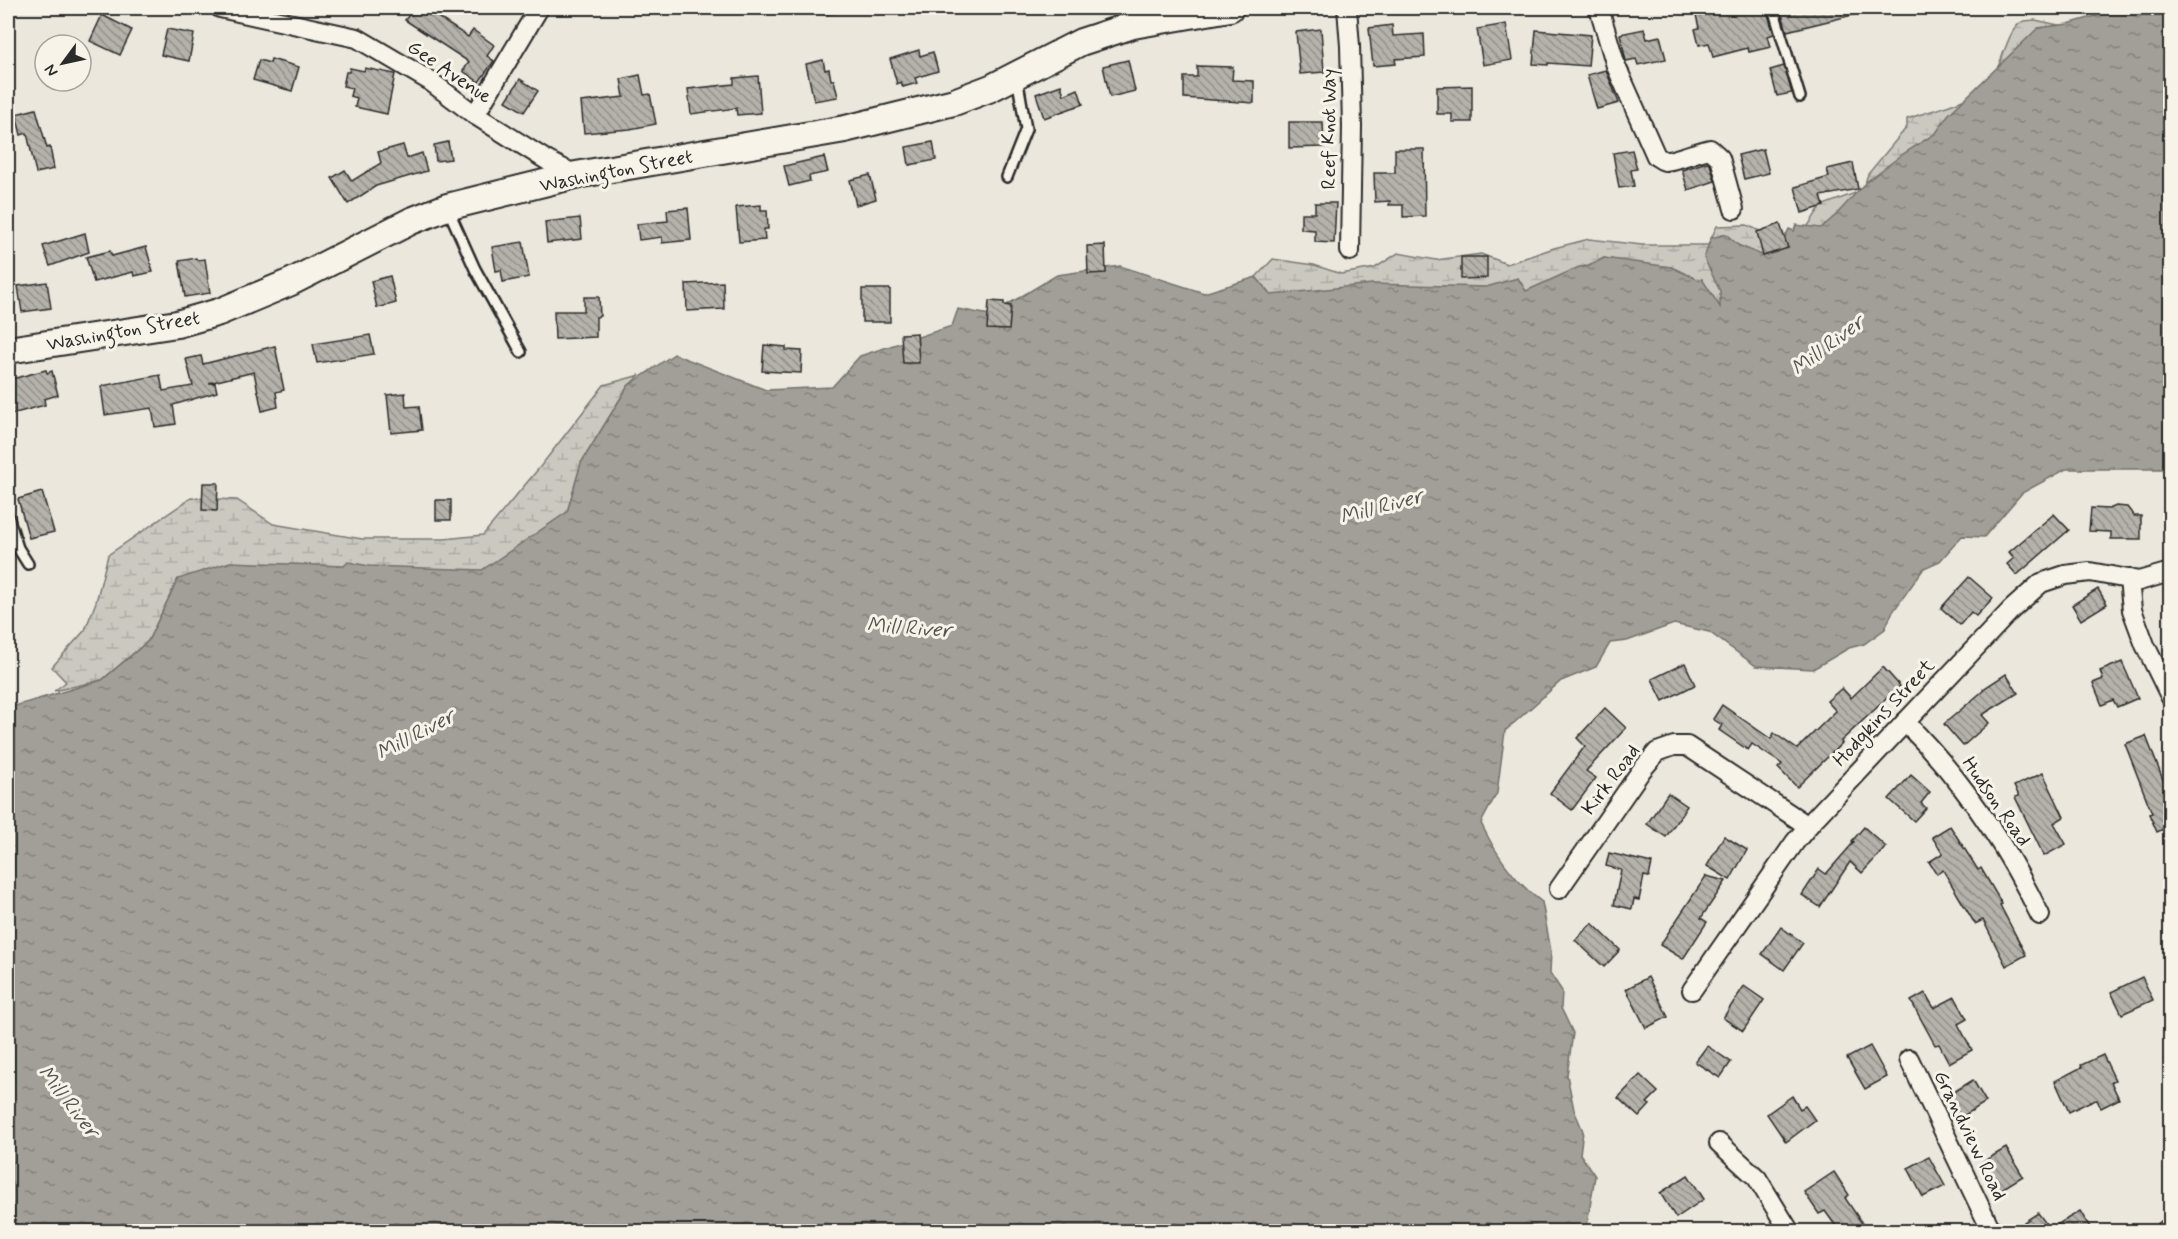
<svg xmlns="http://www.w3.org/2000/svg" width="2178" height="1239" viewBox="0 0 2178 1239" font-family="Mynerve,sans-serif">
<defs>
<pattern id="forest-firs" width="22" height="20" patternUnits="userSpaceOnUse" patternTransform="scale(1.5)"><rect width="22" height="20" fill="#cbc8bf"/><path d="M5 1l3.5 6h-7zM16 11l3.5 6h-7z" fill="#aeaca4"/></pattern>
<pattern id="wetland-marsh" width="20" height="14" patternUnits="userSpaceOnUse" patternTransform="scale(1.5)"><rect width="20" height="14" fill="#cbc8bf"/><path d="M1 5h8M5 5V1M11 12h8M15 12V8" fill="none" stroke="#aeaca4"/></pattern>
<pattern id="water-ripples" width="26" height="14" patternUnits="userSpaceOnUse" patternTransform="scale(1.5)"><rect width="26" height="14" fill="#a29f98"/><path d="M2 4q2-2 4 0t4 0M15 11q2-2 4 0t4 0" fill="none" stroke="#84827c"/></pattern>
<pattern id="building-back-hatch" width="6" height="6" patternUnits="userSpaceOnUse" patternTransform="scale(1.5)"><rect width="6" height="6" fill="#b5b2ab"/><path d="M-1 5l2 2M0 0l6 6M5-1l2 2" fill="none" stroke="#93918b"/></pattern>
</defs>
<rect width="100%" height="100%" fill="#ebe7dd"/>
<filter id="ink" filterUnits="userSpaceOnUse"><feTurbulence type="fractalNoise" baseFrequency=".0167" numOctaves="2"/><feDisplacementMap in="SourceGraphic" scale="12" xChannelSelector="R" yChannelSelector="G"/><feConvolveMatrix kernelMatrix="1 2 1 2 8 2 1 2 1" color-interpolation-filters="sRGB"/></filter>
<g filter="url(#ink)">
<path fill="url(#forest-firs)" stroke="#7b7a75" stroke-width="1.5" d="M 820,8 L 865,8 L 825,15 Z"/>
<g fill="url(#wetland-marsh)" stroke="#7b7a75" stroke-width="1.5">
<path d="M 2035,20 L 2063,26 L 1846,240 L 1806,229 L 1821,206 L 1863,190 L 1868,174 L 1907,127 L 1907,119 C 1931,110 1971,102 1988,84 C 2002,70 2006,30 2022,22 C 2025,20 2031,21 2035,20 Z"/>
<path d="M 1747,225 L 1785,243 L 1774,261 L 1732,286 L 1720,309 L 1703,282 L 1671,267 L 1634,264 L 1604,258 L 1572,272 L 1526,297 L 1273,297 L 1256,277 L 1273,259 L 1314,265 L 1341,274 L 1375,268 L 1398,253 L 1436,260 L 1481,254 L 1507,264 L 1554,248 L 1589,239 L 1642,245 L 1708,245 L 1717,226 Z"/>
<path d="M 640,375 L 628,386 L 581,463 L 564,524 L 523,571 L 178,579 L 148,641 L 102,680 L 54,691 L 66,682 L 52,667 L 85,630 L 96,602 L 108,555 L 191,498 L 237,500 L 273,524 L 362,539 L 444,539 L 483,535 L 540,467 L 604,385 Z"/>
</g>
<path fill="url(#water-ripples)" stroke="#72716c" stroke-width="1.5" d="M 2123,8 L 2170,8 L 2170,469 L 2066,469 L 2022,493 L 1984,537 L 1962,536 L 1940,561 L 1924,568 L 1892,613 L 1885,629 L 1864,644 L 1849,648 L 1813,669 L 1756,666 L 1709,632 L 1674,624 L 1627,641 L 1610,643 L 1596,667 L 1561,681 L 1505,731 L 1497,793 L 1481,823 C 1495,853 1515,882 1542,902 L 1551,951 L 1550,973 L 1562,991 L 1561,1008 L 1573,1033 L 1567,1075 L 1574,1110 L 1583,1131 L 1580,1154 L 1595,1176 L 1586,1231 L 8,1232 L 8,708 L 102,680 L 148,641 L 178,579 L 230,562 L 344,566 L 348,562 L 369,566 L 482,570 L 567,512 L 581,463 L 628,386 L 674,354 L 766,390 L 832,387 L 860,356 L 952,326 L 958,309 L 990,315 L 1057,275 L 1120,266 L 1204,293 L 1256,277 L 1271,295 L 1372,284 L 1486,287 L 1518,278 L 1526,291 L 1579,267 L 1589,266 L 1604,258 L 1671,267 L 1699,280 L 1702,279 L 1720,307 L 1720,291 L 1704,258 L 1711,238 L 1726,234 L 1738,245 L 1764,256 L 1778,252 L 1789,229 L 1794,231 L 1796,225 L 1821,228 L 1835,216 L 1866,182 L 1903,154 L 1936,133 L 1948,115 L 2038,28 L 2068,24 Z"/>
<g fill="url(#building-back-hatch)" stroke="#2b2b2b" stroke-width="1.5">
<path d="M 414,8 L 431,8 L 441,14 L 439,18 L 468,37 L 473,30 L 494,45 L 487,56 L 494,61 L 479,82 L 463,71 L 469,62 L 405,20 Z"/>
<path d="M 1728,8 L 1766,8 L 1774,34 L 1768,36 L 1771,47 L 1749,52 L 1748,48 L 1713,57 L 1709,43 L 1699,45 L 1695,29 L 1699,28 L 1696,15 Z"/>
<path d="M 1780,8 L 1860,8 L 1861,13 L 1787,31 Z"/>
<path d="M 102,15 L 132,30 L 120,55 L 90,41 Z"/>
<path d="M 1506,24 L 1512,60 L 1483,65 L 1477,29 Z"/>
<path d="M 1392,25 L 1393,36 L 1424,34 L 1425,57 L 1395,59 L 1396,64 L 1373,66 L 1369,28 Z"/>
<path d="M 167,29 L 194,34 L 189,61 L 161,55 Z"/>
<path d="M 1321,29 L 1324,72 L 1300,74 L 1296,32 Z"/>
<path d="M 1644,29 L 1647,39 L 1660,36 L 1666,59 L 1638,65 L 1636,59 L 1626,61 L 1620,34 Z"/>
<path d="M 1536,30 L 1591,35 L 1588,66 L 1548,63 L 1548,65 L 1533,64 Z"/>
<path d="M 919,50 L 920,56 L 933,52 L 938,71 L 915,78 L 917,83 L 903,87 L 901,82 L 897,84 L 890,59 Z"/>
<path d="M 271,59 L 299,67 L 292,91 L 253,80 L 259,60 L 270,63 Z"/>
<path d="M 823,60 L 825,70 L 829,69 L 831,80 L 834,80 L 838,97 L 814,101 L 806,64 Z"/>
<path d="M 1128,60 L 1135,91 L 1110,97 L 1103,66 Z"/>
<path d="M 1197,66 L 1233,67 L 1232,80 L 1254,81 L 1254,103 L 1184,98 L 1184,77 L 1197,77 Z"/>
<path d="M 1784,66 L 1792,93 L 1777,96 L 1770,70 Z"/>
<path d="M 350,68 L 364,71 L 365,68 L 395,74 L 387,114 L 355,107 L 357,98 L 350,96 L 352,88 L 343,86 L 346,72 L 349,72 Z"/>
<path d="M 1606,70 L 1619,103 L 1597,109 L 1587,75 Z"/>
<path d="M 640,75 L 644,95 L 650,94 L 656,124 L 630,129 L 584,133 L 581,102 L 624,97 L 621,79 Z"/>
<path d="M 758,76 L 761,113 L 737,115 L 736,108 L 691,114 L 688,89 L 734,84 L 734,78 Z"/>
<path d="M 520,79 L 538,91 L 524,112 L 506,101 Z"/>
<path d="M 1061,85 L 1064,95 L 1078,89 L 1083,104 L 1044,118 L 1036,94 Z"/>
<path d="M 1472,86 L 1472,122 L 1452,122 L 1452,114 L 1437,114 L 1437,87 Z"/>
<path d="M 36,109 L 47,148 L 50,147 L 54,169 L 36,173 L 27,133 L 21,135 L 16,114 Z"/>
<path d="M 1289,122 L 1323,122 L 1324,147 L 1289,148 Z"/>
<path d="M 448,142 L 451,159 L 436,161 L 434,145 Z"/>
<path d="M 933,142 L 936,160 L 909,165 L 906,147 Z"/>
<path d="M 403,145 L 407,158 L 422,153 L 427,171 L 376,186 L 348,204 L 332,178 L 345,170 L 352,181 L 381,163 L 378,152 Z"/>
<path d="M 1395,149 L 1424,149 L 1425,216 L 1403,217 L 1403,205 L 1389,205 L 1390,201 L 1375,202 L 1374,173 L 1395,173 Z"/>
<path d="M 1763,149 L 1769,173 L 1744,179 L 1738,155 Z"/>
<path d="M 1632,150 L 1637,169 L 1631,170 L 1634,186 L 1619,188 L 1613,153 Z"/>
<path d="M 824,157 L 828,172 L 809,176 L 810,181 L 789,186 L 784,166 Z"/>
<path d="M 1707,162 L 1710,164 L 1715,181 L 1688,190 L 1682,170 Z"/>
<path d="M 1853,163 L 1858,189 L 1821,196 L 1824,206 L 1802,213 L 1795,187 L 1829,177 L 1827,169 Z"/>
<path d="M 870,175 L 876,199 L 856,205 L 850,180 Z"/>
<path d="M 1315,203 L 1336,203 L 1334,243 L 1315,242 L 1315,230 L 1301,229 L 1301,213 L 1315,213 Z"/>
<path d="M 761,205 L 761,210 L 767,210 L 768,229 L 764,229 L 765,240 L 739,242 L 736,207 Z"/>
<path d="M 688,208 L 691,240 L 662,243 L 662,237 L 639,240 L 637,224 L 668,221 L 667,210 Z"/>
<path d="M 580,218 L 582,239 L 547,243 L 545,222 Z"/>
<path d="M 1780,224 L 1788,248 L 1763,256 L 1757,232 Z"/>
<path d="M 85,233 L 89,252 L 50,266 L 43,246 Z"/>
<path d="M 523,242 L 529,277 L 503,282 L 501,270 L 496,271 L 492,247 Z"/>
<path d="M 1105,245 L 1106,273 L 1088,274 L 1087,246 Z"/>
<path d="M 146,247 L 153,272 L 134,276 L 133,272 L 94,282 L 86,257 L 110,251 L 112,256 Z"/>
<path d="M 1461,257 L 1487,257 L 1487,278 L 1461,279 Z"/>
<path d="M 196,258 L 197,260 L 205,259 L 210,293 L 185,297 L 179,261 Z"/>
<path d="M 390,276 L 396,303 L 377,308 L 371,281 Z"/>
<path d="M 47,282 L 51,308 L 22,312 L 18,286 Z"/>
<path d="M 723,282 L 724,309 L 687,311 L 686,284 Z"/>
<rect x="862" y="289" width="28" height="33"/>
<path d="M 584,297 L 599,297 L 600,316 L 596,317 L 596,337 L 555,339 L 554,311 L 584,311 Z"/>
<path d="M 989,301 L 1004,302 L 1004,305 L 1011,306 L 1009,330 L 987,329 Z"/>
<path d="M 917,333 L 919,363 L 903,363 L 901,334 Z"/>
<path d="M 370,335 L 374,354 L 317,363 L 313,344 Z"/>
<path d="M 764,345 L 786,347 L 786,350 L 802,351 L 801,373 L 762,371 Z"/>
<path d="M 275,346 L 284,390 L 276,392 L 278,407 L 262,411 L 254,372 L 209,383 L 215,383 L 217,392 L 173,405 L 176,424 L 155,427 L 152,408 L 105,415 L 101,386 L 160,375 L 163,391 L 193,386 L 186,359 L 201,356 L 203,364 Z"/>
<path d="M 46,370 L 47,373 L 52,371 L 58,395 L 44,399 L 45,405 L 8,415 L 8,380 Z"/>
<path d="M 405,393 L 406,407 L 419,406 L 422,430 L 391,433 L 387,395 Z"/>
<path d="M 203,483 L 218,483 L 217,511 L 202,510 Z"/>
<path d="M 42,492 L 54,532 L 29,538 L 18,499 Z"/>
<rect x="436" y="500" width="15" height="20"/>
<path d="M 2116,506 L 2127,507 L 2134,516 L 2141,516 L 2141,539 L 2111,539 L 2111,532 L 2089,531 L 2091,508 L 2109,509 Z"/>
<path d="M 2054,514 L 2069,530 L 2017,575 L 2007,564 L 2014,558 L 2009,552 Z"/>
<path d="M 1969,577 L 1993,598 L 1976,616 L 1971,612 L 1960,625 L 1941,608 Z"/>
<path d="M 2098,589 L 2107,604 L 2081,620 L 2072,605 Z"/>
<path d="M 2122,662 L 2138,698 L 2117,707 L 2113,700 L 2102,705 L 2093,683 L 2103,679 L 2100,671 Z"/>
<path d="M 1685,663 L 1695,685 L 1663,701 L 1652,679 Z"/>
<path d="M 1883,667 L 1900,686 L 1841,741 L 1842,743 L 1797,787 L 1778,768 L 1782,764 L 1752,744 L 1748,750 L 1719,730 L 1722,725 L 1713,719 L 1722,705 L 1771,739 L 1774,733 L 1797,749 L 1836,711 L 1827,701 L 1842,688 L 1851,698 Z"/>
<path d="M 2006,674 L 2018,693 L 1982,715 L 1989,723 L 1963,746 L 1944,724 L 1984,690 L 1983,689 Z"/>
<path d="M 1605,708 L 1626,728 L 1586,771 L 1596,778 L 1572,810 L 1550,793 L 1585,746 L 1577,738 Z"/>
<path d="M 2146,736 L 2170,798 L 2170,826 L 2157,832 L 2149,814 L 2152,813 L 2125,744 Z"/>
<path d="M 2043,773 L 2064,817 L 2054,823 L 2066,844 L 2044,856 L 2015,797 L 2019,796 L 2014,786 Z"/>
<path d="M 1911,775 L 1930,792 L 1921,803 L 1926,808 L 1914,821 L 1889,799 Z"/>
<path d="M 1668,793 L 1687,806 L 1666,837 L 1647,824 Z"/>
<path d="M 1950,826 L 1978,870 L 1981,868 L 2002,904 L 2000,905 L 2026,955 L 2006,966 L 1983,920 L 1975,924 L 1943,870 L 1937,874 L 1929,862 L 1943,853 L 1932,837 Z"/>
<path d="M 1864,827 L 1886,847 L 1862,873 L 1850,862 L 1820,907 L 1802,895 L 1819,869 L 1826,874 L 1854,842 L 1852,841 Z"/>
<path d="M 1724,836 L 1747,850 L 1730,880 L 1707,866 Z"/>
<path d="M 1609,853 L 1652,863 L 1649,877 L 1644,876 L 1639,900 L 1634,899 L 1632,909 L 1614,905 L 1621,870 L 1606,866 Z"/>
<path d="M 1706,876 L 1726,881 L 1701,918 L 1707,922 L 1683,959 L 1660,945 Z"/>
<path d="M 1592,923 L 1620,950 L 1604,967 L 1575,940 Z"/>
<path d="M 1781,927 L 1803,943 L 1784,970 L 1762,954 Z"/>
<path d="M 1648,977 L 1668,1017 L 1646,1028 L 1626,989 Z"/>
<path d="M 2142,977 L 2153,1000 L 2122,1014 L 2111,992 Z"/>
<path d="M 1744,986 L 1764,1000 L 1743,1031 L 1723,1018 Z"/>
<path d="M 1925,993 L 1934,1008 L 1955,997 L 1967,1019 L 1958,1024 L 1972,1050 L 1949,1063 L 1939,1044 L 1935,1045 L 1911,1001 Z"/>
<path d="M 1707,1046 L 1731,1062 L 1720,1078 L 1695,1062 Z"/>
<path d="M 1870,1046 L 1887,1077 L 1865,1089 L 1847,1058 Z"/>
<path d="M 2103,1055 L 2115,1080 L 2111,1082 L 2119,1099 L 2101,1108 L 2097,1100 L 2091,1101 L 2069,1112 L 2055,1081 L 2082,1067 L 2081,1065 Z"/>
<path d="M 1640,1075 L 1658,1092 L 1647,1103 L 1650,1105 L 1639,1117 L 1618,1098 Z"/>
<path d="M 1973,1080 L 1986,1102 L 1960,1118 L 1947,1096 Z"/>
<path d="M 1792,1096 L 1800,1109 L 1805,1106 L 1815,1120 L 1786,1142 L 1767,1114 Z"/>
<path d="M 2006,1148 L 2023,1176 L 1997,1192 L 1979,1164 Z"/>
<path d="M 1929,1157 L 1945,1186 L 1923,1197 L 1908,1168 Z"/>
<path d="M 1834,1172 L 1849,1195 L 1845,1198 L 1868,1232 L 1840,1232 L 1825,1211 L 1819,1214 L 1804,1192 Z"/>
<path d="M 1688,1175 L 1704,1199 L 1676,1218 L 1660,1193 Z"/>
<path d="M 2080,1211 L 2093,1232 L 2031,1232 L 2024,1222 L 2038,1213 L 2050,1229 Z"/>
</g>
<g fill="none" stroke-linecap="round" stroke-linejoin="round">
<g stroke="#2b2b2b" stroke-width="14">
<g id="lane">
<path d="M 1773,8 L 1800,97"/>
<path d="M 1007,177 L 1026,129 L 1017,77"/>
<path d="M 448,209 L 475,269 L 521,352"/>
<path d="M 8,516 L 18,548 L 28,564"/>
</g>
</g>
<g stroke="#2b2b2b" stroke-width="22">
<g id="street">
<path d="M 220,8 L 357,38 L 430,81 L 475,115 L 548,161 L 576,175"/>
<path d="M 1347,8 L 1350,46 L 1352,126 L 1350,251"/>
<path d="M 1599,8 L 1616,66 L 1656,156 C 1659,158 1661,160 1665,161 C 1671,162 1699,151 1710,149 L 1720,158 L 1734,209"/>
<path d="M 475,115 L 539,8"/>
<path d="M 2129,579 L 2132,610 L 2145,645 L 2170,696"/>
<path d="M 1905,722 C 1962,779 2005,843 2040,915"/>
<path d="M 1559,889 L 1641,771 L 1657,752 L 1674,746 L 1687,746 L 1808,826"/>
<path d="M 1692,990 L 1795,842 L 1814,819 L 2011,610 L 2041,583 L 2065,575 L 2090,572 L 2139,581 L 2170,572"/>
<path d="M 1909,1059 L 1992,1232"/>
<path d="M 1719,1143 L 1757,1178 L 1790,1232"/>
<path d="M 2164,1232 L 2170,1227"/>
</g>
</g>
<g stroke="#2b2b2b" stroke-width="30">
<path id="secondary" d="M 8,350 L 177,324 L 219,312 L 291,282 L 411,221 L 447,207 L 576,175 L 845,129 L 954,102 L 991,88 L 1081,42 L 1133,25 L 1230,8"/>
</g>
<use href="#lane" stroke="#f7f3e8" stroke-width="9"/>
<use href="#street" stroke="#f7f3e8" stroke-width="18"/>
<use href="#secondary" stroke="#f7f3e8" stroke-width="26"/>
</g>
</g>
<g text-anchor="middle" stroke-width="6" stroke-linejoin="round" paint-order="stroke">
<g font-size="20" fill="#2b2b2b" stroke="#f7f3e8">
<text transform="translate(450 71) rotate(34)" y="7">Gee Avenue</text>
<text transform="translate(1328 129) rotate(-90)" y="7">Reef Knot Way</text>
<text transform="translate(616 170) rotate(-11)" y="7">Washington Street</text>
<text transform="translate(123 330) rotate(-10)" y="7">Washington Street</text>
<text transform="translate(1883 712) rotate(-47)" y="7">Hodgkins Street</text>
<text transform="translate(1610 779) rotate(-53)" y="7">Kirk Road</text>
<text transform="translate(1997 801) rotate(55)" y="7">Hudson Road</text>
<text transform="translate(1971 1135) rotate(64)" y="7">Grandview Road</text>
</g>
<g font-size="21" font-style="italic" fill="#555451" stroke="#f7f3e8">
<text transform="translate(1827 345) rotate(-37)" y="7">Mill River</text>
<text transform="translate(1381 506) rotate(-15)" y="7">Mill River</text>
<text transform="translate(909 627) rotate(4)" y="7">Mill River</text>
<text transform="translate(415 734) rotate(-28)" y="7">Mill River</text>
<text transform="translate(69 1101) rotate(52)" y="7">Mill River</text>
</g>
</g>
<rect width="2178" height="1239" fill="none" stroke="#f7f3e8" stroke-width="30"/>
<rect x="15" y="15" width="2148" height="1209" fill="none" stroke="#2b2b2b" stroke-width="2" filter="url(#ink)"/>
<g transform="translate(63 63) rotate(237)"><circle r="28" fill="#f7f3e8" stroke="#a5a39c" stroke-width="1.5"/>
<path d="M0-4.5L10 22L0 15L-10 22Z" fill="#2b2b2b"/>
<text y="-9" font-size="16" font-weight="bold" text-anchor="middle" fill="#2b2b2b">N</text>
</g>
</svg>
